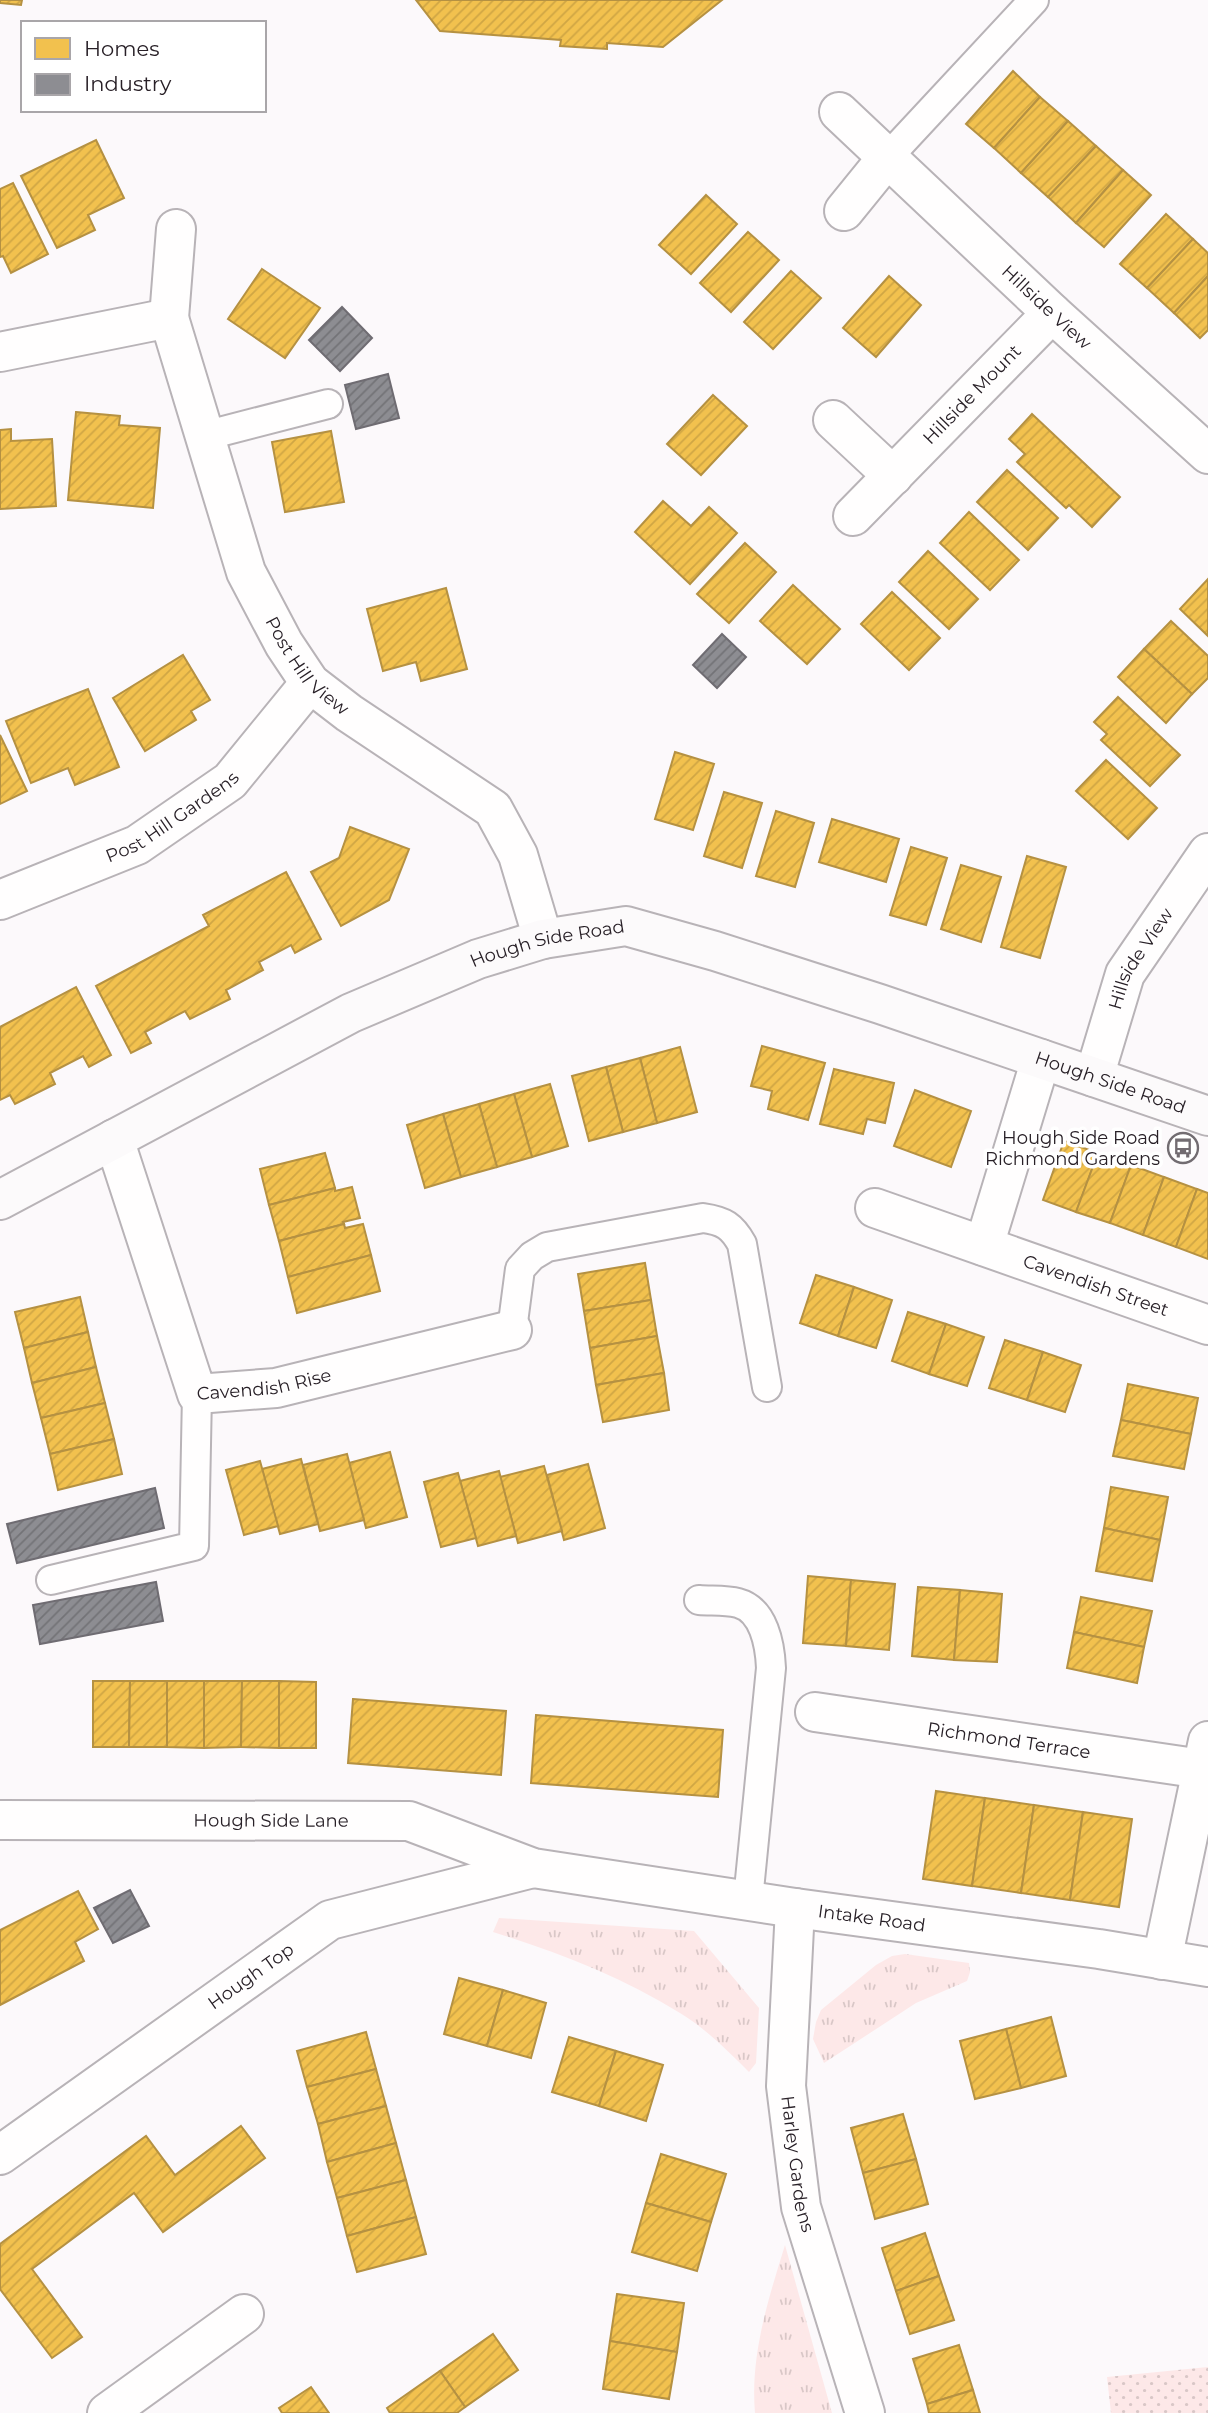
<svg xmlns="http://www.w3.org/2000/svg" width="1208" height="2413" viewBox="0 0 1208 2413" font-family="Montserrat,sans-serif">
<defs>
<pattern id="grass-tufts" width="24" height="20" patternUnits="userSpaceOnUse" patternTransform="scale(1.75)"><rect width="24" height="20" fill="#fde8e8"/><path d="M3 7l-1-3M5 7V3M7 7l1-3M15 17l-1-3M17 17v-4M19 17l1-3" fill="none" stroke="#d9c7c7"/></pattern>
<pattern id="park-dots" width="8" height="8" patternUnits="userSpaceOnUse" patternTransform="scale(1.75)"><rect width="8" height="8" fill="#fde8e8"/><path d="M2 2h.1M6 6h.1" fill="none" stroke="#d9c7c7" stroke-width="1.8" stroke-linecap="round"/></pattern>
<pattern id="homes-hatch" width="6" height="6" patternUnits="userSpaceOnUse" patternTransform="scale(1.75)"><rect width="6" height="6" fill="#f2c14e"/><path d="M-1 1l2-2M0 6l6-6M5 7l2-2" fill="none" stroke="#d0a644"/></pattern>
<pattern id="industry-hatch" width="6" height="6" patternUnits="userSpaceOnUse" patternTransform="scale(1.75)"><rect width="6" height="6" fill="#8d8d92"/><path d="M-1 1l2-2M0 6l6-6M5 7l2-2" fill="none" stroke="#737377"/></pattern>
</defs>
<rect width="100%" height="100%" fill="#fcf9fb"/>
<g fill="url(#grass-tufts)">
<path d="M 499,1918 L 694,1931 L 759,2008 L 756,2063 L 749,2072 C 728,2051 705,2028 680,2013 C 622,1977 557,1952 493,1932 Z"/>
<path d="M 905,1954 L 969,1963 L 970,1972 L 967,1981 L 916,2003 L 824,2063 L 813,2039 L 816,2022 L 821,2010 L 876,1965 L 892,1956 Z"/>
<path d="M 785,2245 L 832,2413 L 755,2413 C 750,2356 768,2300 785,2245 Z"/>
</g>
<path fill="url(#park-dots)" d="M 1208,2367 L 1208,2413 L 1111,2413 L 1107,2377 Z"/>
<g fill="url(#homes-hatch)" stroke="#b59142" stroke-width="2">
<path d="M 0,0 L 22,0 L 21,5 L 0,3 Z"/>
<path d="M 416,0 L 722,0 L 663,47 L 607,43 L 607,49 L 560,46 L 561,40 L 440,31 Z"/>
<path d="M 1013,71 L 1040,97 L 994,148 L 966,124 Z"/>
<path d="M 1040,97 L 1068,121 L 1021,173 L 994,148 Z"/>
<path d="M 1068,121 L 1096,146 L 1048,197 L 1021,173 Z"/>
<path d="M 96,140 L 124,198 L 88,215 L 95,230 L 57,248 L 21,176 Z"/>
<path d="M 1096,146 L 1123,170 L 1076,223 L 1048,197 Z"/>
<path d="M 1123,170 L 1151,195 L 1104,247 L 1076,223 Z"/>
<path d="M 13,183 L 48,254 L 11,273 L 3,256 L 0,257 L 0,189 Z"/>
<path d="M 706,195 L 737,224 L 691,274 L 659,245 Z"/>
<path d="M 1166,214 L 1193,239 L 1147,288 L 1120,264 Z"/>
<path d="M 748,232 L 779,260 L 731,312 L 700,283 Z"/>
<path d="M 1193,239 L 1208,253 L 1208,276 L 1174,313 L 1147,288 Z"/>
<path d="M 262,269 L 320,308 L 285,358 L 228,319 Z"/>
<path d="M 791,271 L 821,298 L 773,349 L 744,322 Z"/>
<path d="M 889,276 L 921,305 L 876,357 L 843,328 Z"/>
<path d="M 1208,276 L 1208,330 L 1200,338 L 1174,313 Z"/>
<path d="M 713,395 L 747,426 L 701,475 L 667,444 Z"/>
<path d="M 76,412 L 120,416 L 119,425 L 160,428 L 153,508 L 68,500 Z"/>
<path d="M 1032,414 L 1120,497 L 1092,527 L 1069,505 L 1066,508 L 1017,462 L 1025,454 L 1009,439 Z"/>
<path d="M 11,429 L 11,441 L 52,439 L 56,506 L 0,509 L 0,430 Z"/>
<path d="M 331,431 L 344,502 L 285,512 L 272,442 Z"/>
<path d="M 1007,470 L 1058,518 L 1028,550 L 977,502 Z"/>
<path d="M 663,501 L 691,526 L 709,507 L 737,533 L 690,584 L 635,532 Z"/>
<path d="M 969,512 L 1019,560 L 990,590 L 940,543 Z"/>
<path d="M 745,543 L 776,572 L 729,623 L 697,594 Z"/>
<path d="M 928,551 L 978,599 L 949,629 L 899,582 Z"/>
<path d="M 1208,579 L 1208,636 L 1180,609 Z"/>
<path d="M 793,585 L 840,629 L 807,664 L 760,621 Z"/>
<path d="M 446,588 L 467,669 L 421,681 L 416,662 L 383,671 L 367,609 Z"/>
<path d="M 892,592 L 940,638 L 909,670 L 861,624 Z"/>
<path d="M 1171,621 L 1208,656 L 1208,678 L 1192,694 L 1144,649 Z"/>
<path d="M 1144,649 L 1192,694 L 1166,723 L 1118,677 Z"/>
<path d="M 183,655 L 210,700 L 191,711 L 196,720 L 145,751 L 113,698 Z"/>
<path d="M 88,689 L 119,767 L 75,785 L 68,768 L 31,783 L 6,721 Z"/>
<path d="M 1118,697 L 1180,755 L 1150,786 L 1101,740 L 1107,734 L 1094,722 Z"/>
<path d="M 0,735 L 27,791 L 0,804 Z"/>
<path d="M 675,752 L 714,764 L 693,830 L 655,819 Z"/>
<path d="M 1106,760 L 1157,808 L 1128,839 L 1076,791 Z"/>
<path d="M 724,792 L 762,803 L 742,868 L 704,856 Z"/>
<path d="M 776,811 L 814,823 L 795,887 L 756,876 Z"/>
<path d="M 832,819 L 899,839 L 886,882 L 819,862 Z"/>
<path d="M 350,827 L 409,849 L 389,900 L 341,926 L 311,872 L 339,858 Z"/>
<path d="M 911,847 L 947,858 L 926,925 L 890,915 Z"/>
<path d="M 1027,856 L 1066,867 L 1040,958 L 1001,947 Z"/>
<path d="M 961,865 L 1001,877 L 981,942 L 941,929 Z"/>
<path d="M 286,872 L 321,939 L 295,953 L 291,945 L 259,962 L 263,970 L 226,990 L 230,999 L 190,1019 L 185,1011 L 145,1032 L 151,1043 L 131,1053 L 96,986 L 209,926 L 203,915 Z"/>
<path d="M 76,987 L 111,1055 L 89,1067 L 83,1056 L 50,1073 L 55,1084 L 15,1104 L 10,1095 L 0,1100 L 0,1027 Z"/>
<path d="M 762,1046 L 825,1063 L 808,1120 L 768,1109 L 772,1091 L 751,1086 Z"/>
<path d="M 680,1047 L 697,1112 L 657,1123 L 640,1058 Z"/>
<path d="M 640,1058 L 657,1123 L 623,1132 L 606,1067 Z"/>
<path d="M 606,1067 L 623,1132 L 589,1141 L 572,1076 Z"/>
<path d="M 834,1069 L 894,1083 L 885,1123 L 867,1119 L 863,1134 L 820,1124 Z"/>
<path d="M 550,1084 L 568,1146 L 532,1157 L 514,1094 Z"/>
<path d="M 915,1090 L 971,1111 L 951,1167 L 894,1146 Z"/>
<path d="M 514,1094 L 532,1157 L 497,1167 L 479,1104 Z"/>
<path d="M 479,1104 L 497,1167 L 461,1177 L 443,1114 Z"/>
<path d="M 443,1114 L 461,1177 L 425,1188 L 407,1125 Z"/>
<path d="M 1064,1141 L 1098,1153 L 1076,1212 L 1043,1200 Z"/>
<path d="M 325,1153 L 335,1188 L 269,1205 L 260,1169 Z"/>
<path d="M 1098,1153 L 1131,1165 L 1110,1223 L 1076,1212 Z"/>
<path d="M 1131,1165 L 1164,1177 L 1143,1235 L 1110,1223 Z"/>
<path d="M 1164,1177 L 1197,1189 L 1176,1247 L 1143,1235 Z"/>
<path d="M 352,1187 L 360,1218 L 343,1222 L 344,1224 L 279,1241 L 269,1205 L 335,1188 L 335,1191 Z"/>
<path d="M 1197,1189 L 1208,1193 L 1208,1259 L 1176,1247 Z"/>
<path d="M 344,1224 L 345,1228 L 363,1224 L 371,1255 L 288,1277 L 279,1241 Z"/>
<path d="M 371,1255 L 380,1291 L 297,1313 L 288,1277 Z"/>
<path d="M 645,1263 L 651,1300 L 584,1311 L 578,1274 Z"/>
<path d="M 816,1275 L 854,1287 L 838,1336 L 800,1323 Z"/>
<path d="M 854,1287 L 892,1300 L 876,1348 L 838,1336 Z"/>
<path d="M 80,1297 L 88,1332 L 24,1348 L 15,1312 Z"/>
<path d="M 651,1300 L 657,1336 L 590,1348 L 584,1311 Z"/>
<path d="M 908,1312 L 946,1324 L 929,1374 L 892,1361 Z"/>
<path d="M 946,1324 L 984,1337 L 967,1386 L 929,1374 Z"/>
<path d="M 88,1332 L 96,1367 L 32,1383 L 24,1348 Z"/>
<path d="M 657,1336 L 664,1373 L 596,1385 L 590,1348 Z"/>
<path d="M 1005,1340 L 1043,1352 L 1027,1400 L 989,1388 Z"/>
<path d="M 1043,1352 L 1081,1365 L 1065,1412 L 1027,1400 Z"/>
<path d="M 96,1367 L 105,1403 L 41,1418 L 32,1383 Z"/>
<path d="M 664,1373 L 669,1410 L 603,1422 L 596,1385 Z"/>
<path d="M 1128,1384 L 1198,1398 L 1191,1434 L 1121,1420 Z"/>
<path d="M 105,1403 L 114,1439 L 50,1454 L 41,1418 Z"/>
<path d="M 1121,1420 L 1191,1434 L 1184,1469 L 1113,1456 Z"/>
<path d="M 114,1439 L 122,1474 L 58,1490 L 50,1454 Z"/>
<path d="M 390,1452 L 407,1517 L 366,1528 L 349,1463 Z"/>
<path d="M 347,1454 L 364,1520 L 320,1531 L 303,1465 Z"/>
<path d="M 301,1459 L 318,1524 L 280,1534 L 262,1469 Z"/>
<path d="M 260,1461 L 278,1526 L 244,1535 L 226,1470 Z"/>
<path d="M 588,1464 L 605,1528 L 564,1540 L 547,1475 Z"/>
<path d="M 544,1466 L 562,1531 L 518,1543 L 500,1477 Z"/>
<path d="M 499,1471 L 516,1536 L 478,1546 L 460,1481 Z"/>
<path d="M 458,1473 L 476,1538 L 441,1547 L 424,1482 Z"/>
<path d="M 1111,1487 L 1168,1497 L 1160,1540 L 1104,1528 Z"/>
<path d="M 1104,1528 L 1160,1540 L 1152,1581 L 1096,1571 Z"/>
<path d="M 808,1576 L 851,1580 L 846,1646 L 803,1643 Z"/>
<path d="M 851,1580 L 895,1584 L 889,1650 L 846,1646 Z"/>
<path d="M 918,1587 L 960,1590 L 954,1660 L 912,1656 Z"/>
<path d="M 960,1590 L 1002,1594 L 997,1662 L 954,1660 Z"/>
<path d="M 1081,1597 L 1152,1611 L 1144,1647 L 1074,1632 Z"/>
<path d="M 1074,1632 L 1144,1647 L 1137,1683 L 1067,1668 Z"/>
<path d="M 93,1681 L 130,1681 L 129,1747 L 93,1747 Z"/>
<path d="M 130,1681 L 167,1681 L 167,1747 L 129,1747 Z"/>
<path d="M 167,1681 L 204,1681 L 204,1748 L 167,1747 Z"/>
<path d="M 204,1681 L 242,1681 L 241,1747 L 204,1748 Z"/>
<path d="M 242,1681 L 279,1681 L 279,1748 L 241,1747 Z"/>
<path d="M 279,1681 L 316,1682 L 316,1748 L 279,1748 Z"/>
<path d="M 353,1699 L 506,1711 L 501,1775 L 348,1763 Z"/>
<path d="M 536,1715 L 723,1730 L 718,1797 L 531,1783 Z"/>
<path d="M 936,1791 L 985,1798 L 972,1886 L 923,1879 Z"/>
<path d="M 985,1798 L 1034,1805 L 1021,1893 L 972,1886 Z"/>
<path d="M 1034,1805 L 1083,1812 L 1070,1900 L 1021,1893 Z"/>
<path d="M 1083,1812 L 1132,1819 L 1119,1907 L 1070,1900 Z"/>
<path d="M 78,1891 L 98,1929 L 75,1942 L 84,1961 L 0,2005 L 0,1930 Z"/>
<path d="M 459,1978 L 503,1990 L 487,2046 L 444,2034 Z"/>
<path d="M 503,1990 L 546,2003 L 531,2058 L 487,2046 Z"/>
<path d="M 1051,2017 L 1066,2076 L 1021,2088 L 1006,2029 Z"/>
<path d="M 1006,2029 L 1021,2088 L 975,2099 L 960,2041 Z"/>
<path d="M 366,2032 L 376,2069 L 307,2087 L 297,2051 Z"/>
<path d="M 569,2037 L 616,2051 L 599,2106 L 552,2092 Z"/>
<path d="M 616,2051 L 663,2065 L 646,2121 L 599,2106 Z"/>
<path d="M 376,2069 L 386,2106 L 318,2124 L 307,2087 Z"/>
<path d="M 386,2106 L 396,2143 L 327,2162 L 318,2124 Z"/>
<path d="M 903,2114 L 916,2159 L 863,2173 L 851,2128 Z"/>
<path d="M 241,2126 L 265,2158 L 163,2232 L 134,2193 L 32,2269 L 82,2337 L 52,2358 L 0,2289 L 0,2244 L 146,2136 L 175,2175 Z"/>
<path d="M 396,2143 L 406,2180 L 337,2198 L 327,2162 Z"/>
<path d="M 661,2154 L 726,2174 L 711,2222 L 646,2203 Z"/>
<path d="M 916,2159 L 928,2204 L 875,2219 L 863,2173 Z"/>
<path d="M 406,2180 L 416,2217 L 347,2236 L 337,2198 Z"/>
<path d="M 646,2203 L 711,2222 L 697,2271 L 632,2252 Z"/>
<path d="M 416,2217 L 426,2254 L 357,2272 L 347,2236 Z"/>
<path d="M 925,2233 L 939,2276 L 896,2291 L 882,2248 Z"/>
<path d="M 939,2276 L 954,2320 L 910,2334 L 896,2291 Z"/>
<path d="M 617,2294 L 684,2303 L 677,2352 L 610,2341 Z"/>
<path d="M 493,2334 L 518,2370 L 465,2407 L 440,2371 Z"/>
<path d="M 610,2341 L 677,2352 L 669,2399 L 603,2389 Z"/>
<path d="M 959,2345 L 973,2390 L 927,2404 L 913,2359 Z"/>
<path d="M 440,2371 L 465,2407 L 457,2413 L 390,2413 L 387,2408 Z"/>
<path d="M 311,2387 L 329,2413 L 282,2413 L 279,2408 Z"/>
<path d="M 973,2390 L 980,2413 L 929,2413 L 927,2404 Z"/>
</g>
<g fill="url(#industry-hatch)" stroke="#6f6c72" stroke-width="2">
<path d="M 342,307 L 372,338 L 340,371 L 309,340 Z"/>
<path d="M 388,374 L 399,418 L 356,429 L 345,385 Z"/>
<path d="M 722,634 L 746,657 L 717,688 L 693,665 Z"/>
<path d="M 155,1488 L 164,1528 L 17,1563 L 7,1524 Z"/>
<path d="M 156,1582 L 163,1621 L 40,1644 L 33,1605 Z"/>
<path d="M 130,1890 L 149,1926 L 113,1943 L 94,1908 Z"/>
</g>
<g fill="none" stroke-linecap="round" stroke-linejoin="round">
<g stroke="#b8b3b7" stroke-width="32">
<g id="service">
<path d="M 887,158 L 1034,0"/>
<path d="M 204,436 L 328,404"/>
<path d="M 512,1330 L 520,1269 L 532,1256 L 547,1247 L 703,1218 C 724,1221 732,1226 742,1244 L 767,1387"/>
<path d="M 51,1580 L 194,1546 L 197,1394"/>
<path d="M 699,1600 C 711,1601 726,1600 738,1603 C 764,1610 770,1645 771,1668 L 748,1900"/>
</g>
</g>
<g stroke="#b8b3b7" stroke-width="42">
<g id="minor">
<path id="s1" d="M 839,112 L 1052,313 L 1208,454"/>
<path d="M 844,211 L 887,158"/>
<path d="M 169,318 L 176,229"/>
<path id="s2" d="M 0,352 L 169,318 L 246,572 L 284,644 L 310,683 L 349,713 L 493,809 L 518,855 L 543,939"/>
<path d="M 833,420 L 893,476"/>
<path id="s3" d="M 853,516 L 1052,313"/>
<path id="s4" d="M 0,900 L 137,845 L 230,781 L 310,683"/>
<path id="s5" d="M 1094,1077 L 1125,974 L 1208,853"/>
<path id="s6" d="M 114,1139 L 197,1394 L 276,1388 L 512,1330"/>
<path id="s7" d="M 875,1208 L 1208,1325"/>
<path d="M 984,1246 L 1041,1059"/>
<path id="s8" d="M 815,1712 L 1202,1769"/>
<path id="s9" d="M 0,1820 L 409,1821 L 533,1868 L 795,1908 L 1099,1949 L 1208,1967"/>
<path id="s10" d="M 795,1908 L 786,2086 L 801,2207 L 865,2413"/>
<path d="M 1162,1960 L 1208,1741"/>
<path id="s11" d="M 0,2155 L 330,1920 L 533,1868"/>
<path d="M 107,2413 L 244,2314"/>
</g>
</g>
<g stroke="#b8b3b7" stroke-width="42">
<g id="secondary">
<path id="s12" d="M 0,1200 L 351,1013 L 478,959 L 543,939 L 626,926 L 715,951 L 880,1004 L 1208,1116"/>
</g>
</g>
<use href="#service" stroke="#fffefe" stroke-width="28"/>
<use href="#minor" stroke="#fffefe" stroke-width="38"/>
<use href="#secondary" stroke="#fcfafb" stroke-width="38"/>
</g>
<defs>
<g id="bus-ring" transform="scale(1.575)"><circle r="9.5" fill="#fff" stroke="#726c71" stroke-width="1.5"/><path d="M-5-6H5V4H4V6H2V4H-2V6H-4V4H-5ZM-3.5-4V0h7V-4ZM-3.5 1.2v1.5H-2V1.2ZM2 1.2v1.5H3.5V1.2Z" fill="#726c71"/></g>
</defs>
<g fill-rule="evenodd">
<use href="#bus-ring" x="1183" y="1148"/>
</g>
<g text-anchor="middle" stroke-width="7" stroke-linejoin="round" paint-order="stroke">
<g font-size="18" fill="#282027" stroke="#fff">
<text dy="6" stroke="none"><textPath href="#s1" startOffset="285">Hillside View</textPath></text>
<text dy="6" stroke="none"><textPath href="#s3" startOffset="170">Hillside Mount</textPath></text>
<text dy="6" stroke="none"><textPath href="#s2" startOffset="551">Post Hill View</textPath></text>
<text dy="6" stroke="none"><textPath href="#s4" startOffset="192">Post Hill Gardens</textPath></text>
<text dy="6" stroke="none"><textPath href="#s12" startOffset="607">Hough Side Road</textPath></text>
<text dy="6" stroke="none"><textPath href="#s5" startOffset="128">Hillside View</textPath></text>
<text dy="6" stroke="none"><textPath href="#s12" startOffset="1197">Hough Side Road</textPath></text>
<text dy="6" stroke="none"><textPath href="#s7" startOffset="234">Cavendish Street</textPath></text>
<text dy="6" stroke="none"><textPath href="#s6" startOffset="336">Cavendish Rise</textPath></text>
<text dy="6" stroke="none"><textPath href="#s8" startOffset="196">Richmond Terrace</textPath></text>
<text dy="6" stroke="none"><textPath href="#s9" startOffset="271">Hough Side Lane</textPath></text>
<text dy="6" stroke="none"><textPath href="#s9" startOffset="884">Intake Road</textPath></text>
<text dy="6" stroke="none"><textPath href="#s11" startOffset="308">Hough Top</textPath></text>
<text dy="6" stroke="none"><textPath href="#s10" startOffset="257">Harley Gardens</textPath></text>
</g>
<g font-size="18" fill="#282027" stroke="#fff" text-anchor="end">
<text x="1160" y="1144">Hough Side Road<tspan x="1160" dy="21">Richmond Gardens</tspan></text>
</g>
</g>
<rect x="21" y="21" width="245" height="91" fill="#ffffff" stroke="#a9a6a9" stroke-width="2"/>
<rect x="35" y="38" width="35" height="21" fill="#f2c14e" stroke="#a9a6a9" stroke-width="2"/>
<text x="84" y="56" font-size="21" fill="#282027">Homes</text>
<rect x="35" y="74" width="35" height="21" fill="#8d8d92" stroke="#a9a6a9" stroke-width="2"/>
<text x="84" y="91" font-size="21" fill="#282027">Industry</text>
</svg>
